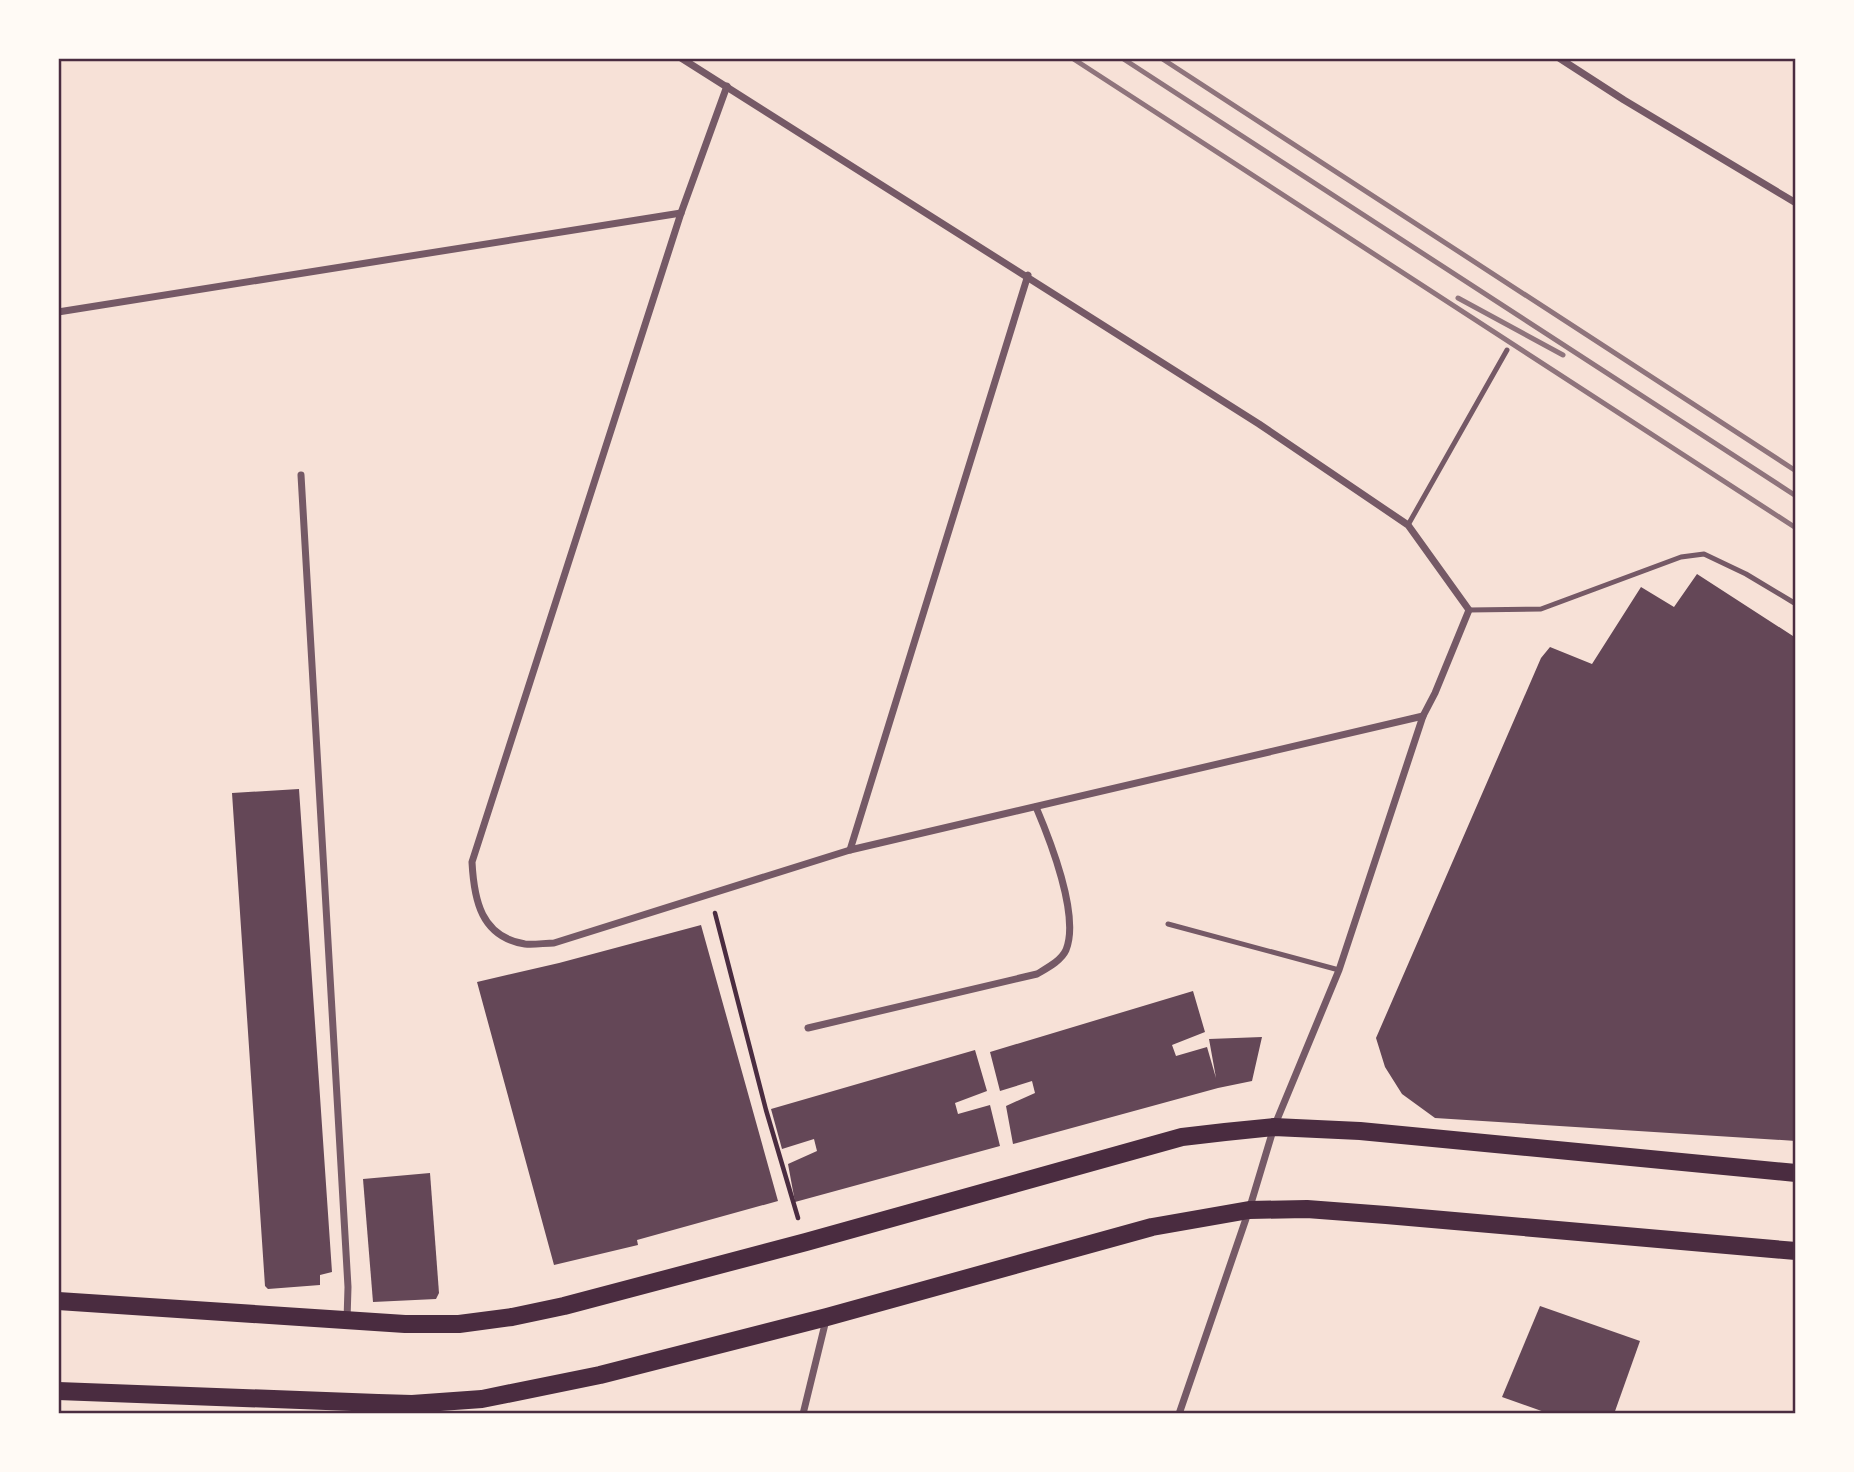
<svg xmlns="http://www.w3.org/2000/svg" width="1854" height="1472" viewBox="0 0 1854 1472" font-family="Raleway,sans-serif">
<rect width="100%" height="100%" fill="#f7e1d7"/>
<g fill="#644757">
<path d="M 1697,574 L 1796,638 L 1796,1141 L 1435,1118 L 1402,1094 L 1385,1067 L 1376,1038 L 1541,658 L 1550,647 L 1592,664 L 1641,587 L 1674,607 Z"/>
<path d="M 299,789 L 332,1272 L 320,1275 L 320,1285 L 268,1289 L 265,1286 L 232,793 Z"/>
<path d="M 701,925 L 778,1201 L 637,1240 L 638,1245 L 554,1265 L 477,982 L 559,963 Z"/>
<path d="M 1193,991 L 1205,1032 L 1172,1045 L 1176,1056 L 1207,1047 L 1216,1078 L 1209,1039 L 1262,1037 L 1252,1081 L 1218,1088 L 1013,1144 L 1006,1106 L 1035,1093 L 1032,1081 L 1000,1091 L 990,1052 Z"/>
<path d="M 975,1050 L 987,1091 L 955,1103 L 958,1114 L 990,1105 L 1000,1146 L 795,1202 L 788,1164 L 817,1151 L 814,1139 L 782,1149 L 771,1109 Z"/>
<path d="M 430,1173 L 439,1293 L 436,1299 L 373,1302 L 363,1179 Z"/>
<path d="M 1540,1306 L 1640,1341 L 1614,1414 L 1550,1414 L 1502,1397 Z"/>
</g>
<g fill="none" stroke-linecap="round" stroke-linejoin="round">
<path stroke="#4a2c40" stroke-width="4.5" d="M 715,913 L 766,1110 L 798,1218"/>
<g stroke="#755966" stroke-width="5">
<path d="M 1408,525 L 1507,350"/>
<path d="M 1469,610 L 1541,609 L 1681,557 L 1704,554 L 1746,574 L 1796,604"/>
<path d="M 1168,924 L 1339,970"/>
</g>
<g stroke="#755966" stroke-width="7">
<path d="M 681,58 L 1259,424 L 1408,525 L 1469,610 L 1435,693 L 1423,716 L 1339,970 L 1274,1127 L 1249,1210 L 1179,1414"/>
<path d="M 1559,58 L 1624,100 L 1796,203"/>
<path d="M 727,86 L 681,213 L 472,862 C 474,900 481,937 525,944 C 534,945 545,943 554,943 L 850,850 L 1423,716"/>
<path d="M 58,312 L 681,213"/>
<path d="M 301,475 L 348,1287 L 347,1320"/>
<path d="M 850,850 L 1028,275"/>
<path d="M 808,1028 L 1037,974 C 1047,968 1061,961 1066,950 C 1080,916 1050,840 1036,807"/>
<path d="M 803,1414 L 826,1320"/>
</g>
<g stroke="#4a2c40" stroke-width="18">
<path d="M 58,1301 L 405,1324 L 459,1324 L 512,1317 L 564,1306 L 806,1242 L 1182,1137 L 1225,1132 L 1274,1127 L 1360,1131 L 1796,1173"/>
<path d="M 58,1391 L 378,1403 L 412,1404 L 482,1399 L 600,1375 L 827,1317 L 1152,1227 L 1249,1210 L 1307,1209 L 1386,1215 L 1796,1251"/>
</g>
<g stroke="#8f747c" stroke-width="5">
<path d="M 1072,58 L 1796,528"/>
<path d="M 1122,58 L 1796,496"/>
<path d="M 1161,58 L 1796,471"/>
<path d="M 1458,298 L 1563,355"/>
</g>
</g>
<rect width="1854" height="1472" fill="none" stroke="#fffaf5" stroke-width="119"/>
<rect x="60" y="60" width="1734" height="1352" fill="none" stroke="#4a2c40" stroke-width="2.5"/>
</svg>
